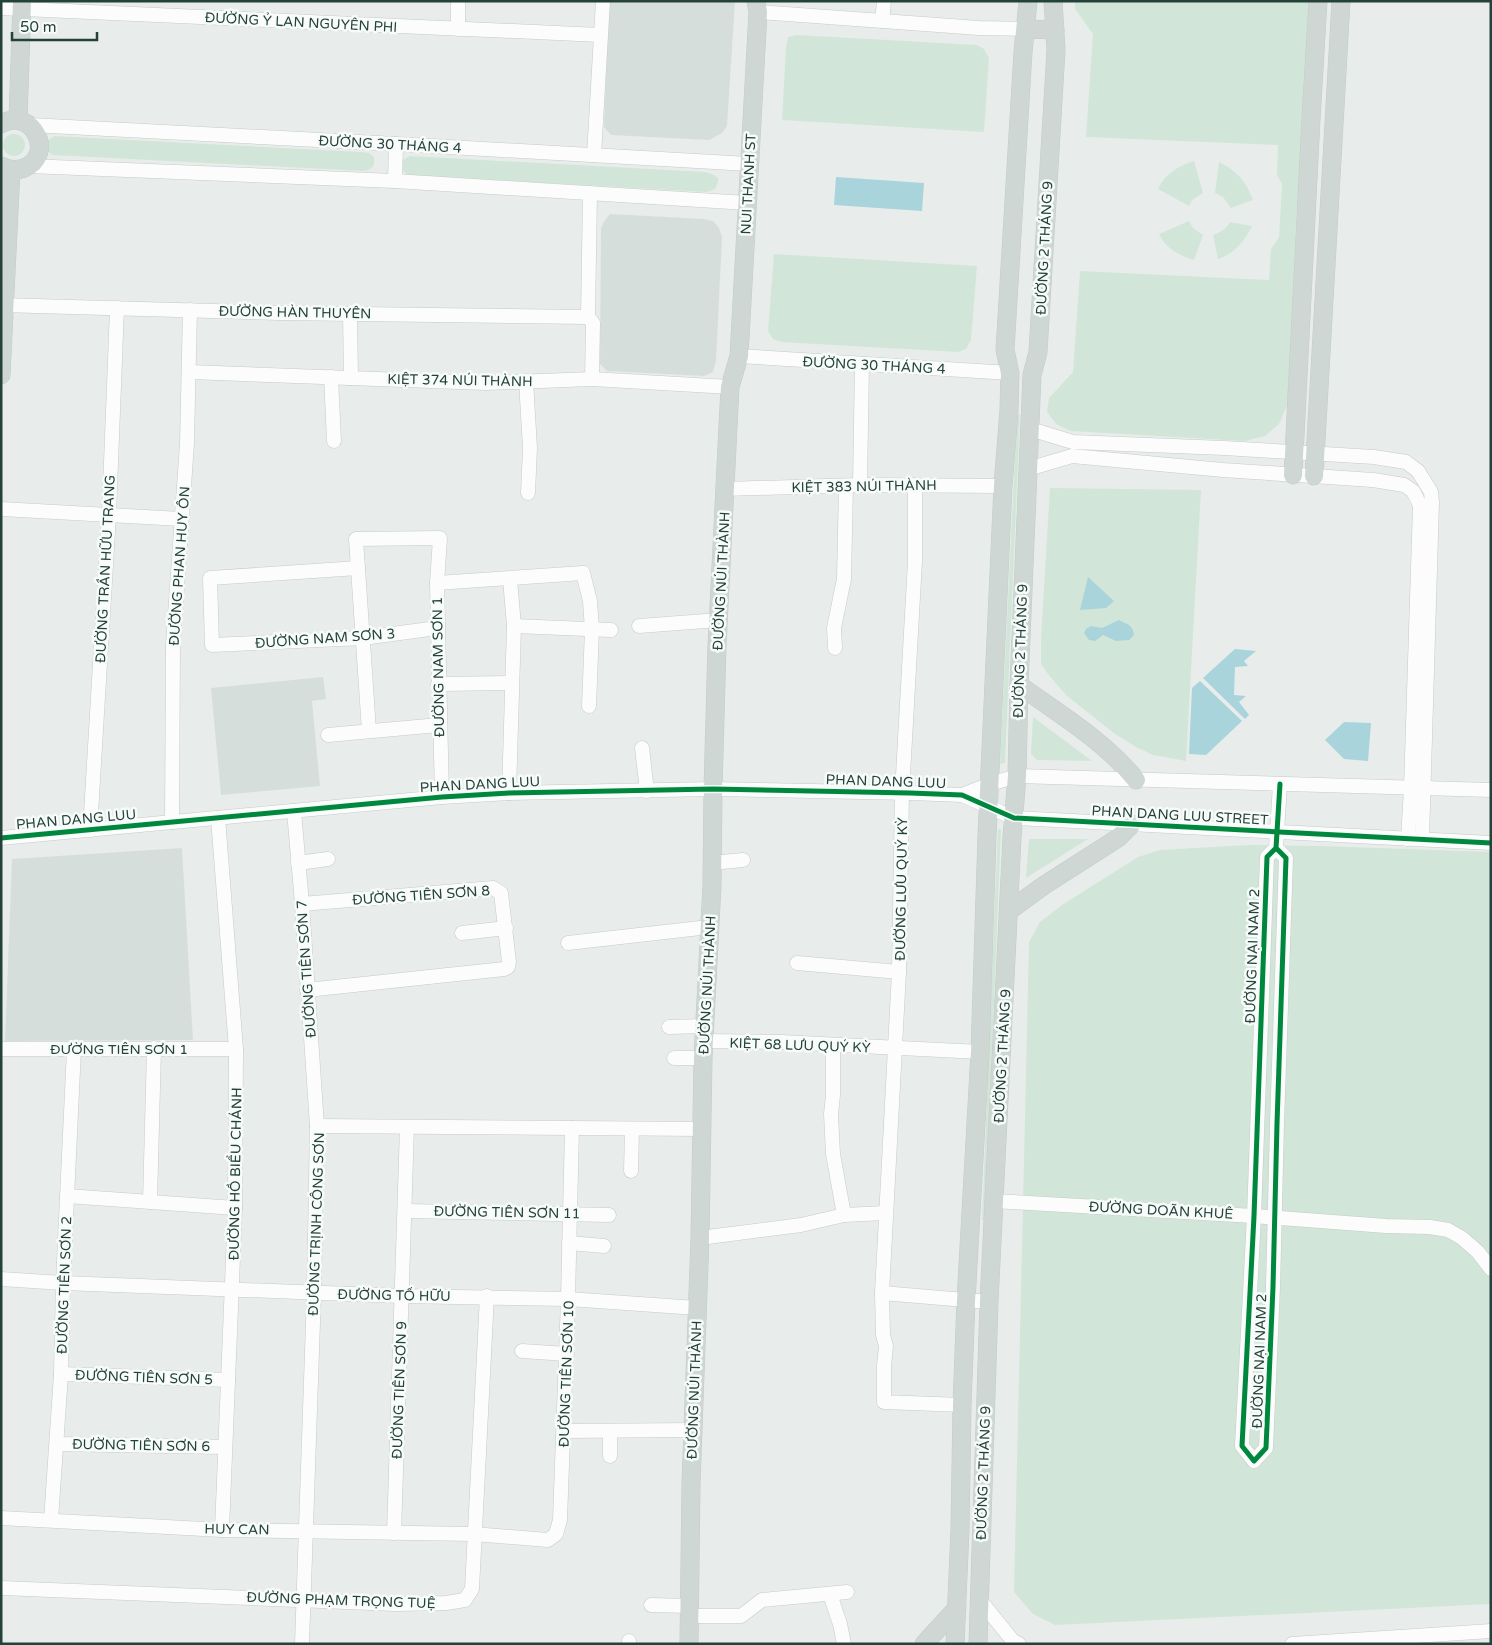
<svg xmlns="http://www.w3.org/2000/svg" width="1492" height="1645" viewBox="0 0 1492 1645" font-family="'Varela Round',sans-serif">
<rect width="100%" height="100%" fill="#e8edeb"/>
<g fill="#d6dedb">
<path d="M 609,1 L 735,1 L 727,126 L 722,133 L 709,140 L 611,135 L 604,127 Z"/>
<path d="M 610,214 L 704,219 L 713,221 L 719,228 L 722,237 L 716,361 L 713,372 L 704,376 L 607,371 L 600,364 L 601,228 L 605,220 Z"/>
<path d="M 323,677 L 326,699 L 312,701 L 320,786 L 221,795 L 211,688 Z"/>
<path d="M 182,848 L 193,1040 L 5,1041 L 12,859 Z"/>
</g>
<g fill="#d1e6d8">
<path d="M 1075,1 L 1311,1 L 1296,222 L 1289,401 L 1279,424 L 1265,436 L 1245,441 L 1070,431 L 1056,424 L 1047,412 L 1049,398 L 1073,372 L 1080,271 L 1269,280 L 1271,249 L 1279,237 L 1282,184 L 1277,175 L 1278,145 L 1086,137 L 1093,34 L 1075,9 Z"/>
<path d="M 797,35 L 977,45 L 984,49 L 989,58 L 984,132 L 782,120 L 786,47 L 788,37 Z"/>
<circle cx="14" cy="145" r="11"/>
<path d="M 54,136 L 361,152 L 369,153 L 374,157 C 375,167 372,170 363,171 L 53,155 C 46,151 45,148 47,141 Z"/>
<path d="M 409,156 L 705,172 L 712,174 L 718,178 C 718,187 716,190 706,192 L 408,175 C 402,171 401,168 402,161 Z"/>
<path d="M 1194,161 L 1203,193 L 1192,200 L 1189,206 L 1158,189 C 1165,173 1179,166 1194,161 Z"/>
<path d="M 1219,162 C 1237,171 1246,181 1253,200 L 1231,208 L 1223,197 L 1215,193 Z"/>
<path d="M 1189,221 L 1193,228 L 1203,235 L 1194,260 C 1180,256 1166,249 1159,234 Z"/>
<path d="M 1230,222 L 1252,226 C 1244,242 1235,253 1218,259 L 1213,235 C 1221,232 1226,229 1230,222 Z"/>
<path d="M 774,254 L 977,266 L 971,340 L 966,349 L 958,352 L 781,342 L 773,339 L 768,331 Z"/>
<path d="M 1017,415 L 1020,415 L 1005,763 L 1000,764 Z"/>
<path d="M 1050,488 L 1201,490 L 1186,761 L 1153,755 L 1136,747 L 1115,734 L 1066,695 L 1048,674 L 1041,664 L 1041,638 Z"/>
<path d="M 1033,717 L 1092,761 L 1037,760 L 1031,754 Z"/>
<path d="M 998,829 L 1001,829 L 985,1220 L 982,1220 Z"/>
<path d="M 1029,839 L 1088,839 L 1026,878 Z"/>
<path d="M 1248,845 L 1321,846 L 1491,852 L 1491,1604 L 1055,1625 L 1033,1614 L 1014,1592 L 1029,942 L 1040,922 L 1062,905 L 1138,857 L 1160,850 Z"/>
</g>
<g fill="#a9d4db">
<path d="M 836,177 L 924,183 L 922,211 L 834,205 Z"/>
<path d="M 1088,577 L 1114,601 L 1106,608 L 1080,610 Z"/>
<path d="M 1119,620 C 1127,624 1133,625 1134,635 L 1129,640 L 1116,641 L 1103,635 L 1095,641 L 1089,640 L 1084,633 L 1086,629 L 1091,626 L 1102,628 Z"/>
<path d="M 1235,649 L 1256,651 L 1244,661 L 1248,666 L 1235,667 L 1234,695 L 1246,696 L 1239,702 L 1249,715 L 1245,719 L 1203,678 Z"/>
<path d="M 1200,681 L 1242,721 L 1206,755 L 1189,754 L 1192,688 Z"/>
<path d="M 1344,722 L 1371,723 L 1368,761 L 1344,759 L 1325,740 Z"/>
</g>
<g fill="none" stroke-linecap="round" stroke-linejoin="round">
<g stroke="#c5cac8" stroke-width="15">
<g id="minor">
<path d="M 1,8 L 600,35"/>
<path d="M 758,12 L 979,28 L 1026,29"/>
<path d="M 882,21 L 884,1"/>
<path d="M 458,29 L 458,1"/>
<path d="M 30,125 L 396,144 L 749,164"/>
<path d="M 594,155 L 603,1"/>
<path d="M 28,166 L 395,181 L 747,203"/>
<path d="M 395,181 L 396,144"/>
<path d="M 590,193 L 588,317 L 593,323 L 592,379"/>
<path d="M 1,305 L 280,313 L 588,317"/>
<path d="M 350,314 L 351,378"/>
<path d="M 739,356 L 1010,373"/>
<path d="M 189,372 L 486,383 L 592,379 L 730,387"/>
<path d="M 331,377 L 334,441"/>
<path d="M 526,381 L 530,448 L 528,493"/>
<path d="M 1030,429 L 1073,442 L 1224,448 L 1374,457 L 1406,462 L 1418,471 L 1431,492 L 1432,502 L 1422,839"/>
<path d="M 1028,469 L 1072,456 L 1223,470 L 1373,480 L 1404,485 L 1413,491 L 1420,505 L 1411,788 L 1408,839"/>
<path d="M 860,485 L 862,364"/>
<path d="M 915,485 L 915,561 L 902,793 L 899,972 L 882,1293 L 883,1335 L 886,1346 L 884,1366 L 884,1402 L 962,1405"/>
<path d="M 725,489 L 860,485 L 1003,486"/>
<path d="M 1,509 L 181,519"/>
<path d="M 358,568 L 210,578 L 212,645 L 363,638 L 437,628"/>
<path d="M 437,583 L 583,573 L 590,601 L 592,629 L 589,706"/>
<path d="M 514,626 L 611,630"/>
<path d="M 639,626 L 719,620"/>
<path d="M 835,648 L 834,628 L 844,579 L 846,486"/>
<path d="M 438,684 L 512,683"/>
<path d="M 369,731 L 356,539 L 440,538 L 437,583 L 442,797"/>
<path d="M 328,735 L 439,725"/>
<path d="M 642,748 L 647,791"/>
<path d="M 509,793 L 514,626 L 510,579"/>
<path d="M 962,795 L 990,784 L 1017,776 L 1491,790"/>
<path d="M 294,811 L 302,904 L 317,1126 L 314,1293 L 302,1644"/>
<path d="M 218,818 L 236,1049 L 235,1208 L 222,1530"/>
<path d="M 172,822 L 173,645 L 187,443 L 190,310"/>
<path d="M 90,830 L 109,514 L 117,308"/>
<path d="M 1,838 L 442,797 L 509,793 L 713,789 L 910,793 L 962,795 L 1014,818 L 1491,843"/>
<path d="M 1276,848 L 1286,858 L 1277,1124 L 1273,1287 L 1266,1448 L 1254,1461 L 1242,1446 L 1254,1216 L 1267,857 L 1276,848 L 1280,784"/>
<path d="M 298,863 L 328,859"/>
<path d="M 711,863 L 743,860"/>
<path d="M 302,904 L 493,888 L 501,893 L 509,962 L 508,967 L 504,969 L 307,990"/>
<path d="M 462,933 L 506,928"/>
<path d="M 568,943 L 709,927"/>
<path d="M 797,963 L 899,972"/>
<path d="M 669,1027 L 705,1026"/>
<path d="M 705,1041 L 781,1042 L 980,1052"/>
<path d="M 833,1045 L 833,1095 L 831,1114 L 833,1154 L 844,1215"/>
<path d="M 1,1049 L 236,1049"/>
<path d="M 674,1058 L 703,1058"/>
<path d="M 317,1126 L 702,1129"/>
<path d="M 631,1171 L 632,1130"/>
<path d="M 67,1196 L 235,1208"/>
<path d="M 994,1201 L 1254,1216 L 1386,1226 L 1430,1227 L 1448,1230 L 1462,1238 L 1478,1252 L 1491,1269"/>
<path d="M 150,1202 L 154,1048"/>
<path d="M 406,1211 L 609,1215"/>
<path d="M 700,1238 L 801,1225 L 844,1215 L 885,1213"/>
<path d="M 569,1243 L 604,1246"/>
<path d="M 1,1279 L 63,1283 L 402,1296 L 568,1299 L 697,1308"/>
<path d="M 882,1293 L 989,1302"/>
<path d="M 522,1351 L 567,1354"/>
<path d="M 61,1374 L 228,1380"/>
<path d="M 564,1431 L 694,1430"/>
<path d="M 610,1431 L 610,1456"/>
<path d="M 57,1444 L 225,1447"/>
<path d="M 1,1518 L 222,1530 L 473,1534 L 548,1540 L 556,1534 L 560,1520 L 568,1299 L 572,1128"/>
<path d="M 51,1520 L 61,1374 L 63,1283 L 74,1049"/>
<path d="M 394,1533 L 407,1127"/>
<path d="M 1,1588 L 395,1604 L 446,1603 L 465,1600 L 472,1589 L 487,1296"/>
<path d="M 830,1594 L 840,1624 L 844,1644"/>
<path d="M 979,1599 L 1013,1641 L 1019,1644"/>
<path d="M 651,1605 L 689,1606"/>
<path d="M 690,1616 L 741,1616 L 762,1600 L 847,1592"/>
<path d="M 629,1644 L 629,1641"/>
<path d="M 1292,1644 L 1491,1631"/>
</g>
</g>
<g stroke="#c3ccc9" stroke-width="19">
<g id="major">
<path d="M 1026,29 L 1055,30"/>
<path d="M 18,120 L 22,1"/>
<path d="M 1,124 C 33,106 56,156 24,168 C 16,171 9,170 1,166"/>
<path d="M 1,375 L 11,170"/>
<path d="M 1293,475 L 1311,119 L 1318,1"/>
<path d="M 1314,476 L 1341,1"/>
<path d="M 1019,685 C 1059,714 1105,741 1136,780"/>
<path d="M 1010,910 L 1043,886 L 1118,838 L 1132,824"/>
<path d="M 689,1644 L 691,1484 L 700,1238 L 703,1058 L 712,885 L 713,789 L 717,646 L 730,387 L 739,356 L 758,12 L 756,1"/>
<path d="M 924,1644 L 957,1608"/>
<path d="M 955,1644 L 960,1530 L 962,1405 L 966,1301 L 980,1052 L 987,836 L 1003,486 L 1009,410 L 1010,373 L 1005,350 L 1023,52 L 1028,1"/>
<path d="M 978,1644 L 989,1302 L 1012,837 L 1017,776 L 1019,685 L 1032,375 L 1038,352 L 1056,50 L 1053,1"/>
</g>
</g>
<use href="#minor" stroke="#fcfcfc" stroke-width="14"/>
<use href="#major" stroke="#cfd7d5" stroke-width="18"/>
<g stroke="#f7fbf9" stroke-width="8">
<g id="cycleway">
<path d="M 1,838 L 442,797 L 509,793 L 713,789 L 910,793 L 962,795 L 1014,818 L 1491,843"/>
<path d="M 1276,848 L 1286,858 L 1277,1124 L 1273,1287 L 1266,1448 L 1254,1461 L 1242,1446 L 1254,1216 L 1267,857 L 1276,848 L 1280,784"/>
</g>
</g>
<use href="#cycleway" stroke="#00873e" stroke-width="5"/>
</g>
<g text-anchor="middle" stroke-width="5" stroke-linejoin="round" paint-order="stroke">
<g font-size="14" fill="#24423a" stroke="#f7fbf9">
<text transform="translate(301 22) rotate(3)" y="5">ĐƯỜNG Ỷ LAN NGUYÊN PHI</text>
<text transform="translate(390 144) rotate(3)" y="5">ĐƯỜNG 30 THÁNG 4</text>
<text transform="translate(748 184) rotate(-87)" y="5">NUI THANH ST</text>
<text transform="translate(1044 248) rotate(-87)" y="5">ĐƯỜNG 2 THÁNG 9</text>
<text transform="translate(295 312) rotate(1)" y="5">ĐƯỜNG HÀN THUYÊN</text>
<text transform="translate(874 365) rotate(3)" y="5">ĐƯỜNG 30 THÁNG 4</text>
<text transform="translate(460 380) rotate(1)" y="5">KIỆT 374 NÚI THÀNH</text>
<text transform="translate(864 486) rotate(-1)" y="5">KIỆT 383 NÚI THÀNH</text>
<text transform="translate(179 566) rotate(-86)" y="5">ĐƯỜNG PHAN HUY ÔN</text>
<text transform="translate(105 569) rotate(-87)" y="5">ĐƯỜNG TRẦN HỮU TRANG</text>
<text transform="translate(721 581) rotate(-87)" y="5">ĐƯỜNG NÚI THÀNH</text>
<text transform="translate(325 638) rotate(-4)" y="5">ĐƯỜNG NAM SƠN 3</text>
<text transform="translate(1020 651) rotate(-88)" y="5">ĐƯỜNG 2 THÁNG 9</text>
<text transform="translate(438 667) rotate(-91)" y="5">ĐƯỜNG NAM SƠN 1</text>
<text transform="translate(886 781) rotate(2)" y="5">PHAN DANG LUU</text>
<text transform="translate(480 784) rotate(-3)" y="5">PHAN DANG LUU</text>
<text transform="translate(1180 815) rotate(3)" y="5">PHAN DANG LUU STREET</text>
<text transform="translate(76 819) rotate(-5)" y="5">PHAN DANG LUU</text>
<text transform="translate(901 889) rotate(-89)" y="5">ĐƯỜNG LƯU QUÝ KỲ</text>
<text transform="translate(421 895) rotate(-4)" y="5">ĐƯỜNG TIÊN SƠN 8</text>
<text transform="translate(1252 956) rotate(-88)" y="5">ĐƯỜNG NẠI NAM 2</text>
<text transform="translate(306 969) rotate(-94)" y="5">ĐƯỜNG TIÊN SƠN 7</text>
<text transform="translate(707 985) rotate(-87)" y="5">ĐƯỜNG NÚI THÀNH</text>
<text transform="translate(800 1045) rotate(2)" y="5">KIỆT 68 LƯU QUÝ KỲ</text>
<text x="119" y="1054">ĐƯỜNG TIÊN SƠN 1</text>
<text transform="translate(1002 1056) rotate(-87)" y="5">ĐƯỜNG 2 THÁNG 9</text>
<text transform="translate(235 1174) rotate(-89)" y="5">ĐƯỜNG HỒ BIỂU CHÁNH</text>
<text transform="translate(1161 1210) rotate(3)" y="5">ĐƯỜNG DOÃN KHUÊ</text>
<text transform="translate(507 1212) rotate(1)" y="5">ĐƯỜNG TIÊN SƠN 11</text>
<text transform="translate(316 1224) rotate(-88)" y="5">ĐƯỜNG TRỊNH CÔNG SƠN</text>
<text transform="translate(64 1285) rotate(-88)" y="5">ĐƯỜNG TIÊN SƠN 2</text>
<text transform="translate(394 1295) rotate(1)" y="5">ĐƯỜNG TỐ HỮU</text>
<text transform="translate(1259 1361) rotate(-88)" y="5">ĐƯỜNG NẠI NAM 2</text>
<text transform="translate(566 1374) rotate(-88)" y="5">ĐƯỜNG TIÊN SƠN 10</text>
<text transform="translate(144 1377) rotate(2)" y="5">ĐƯỜNG TIÊN SƠN 5</text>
<text transform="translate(399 1390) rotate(-88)" y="5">ĐƯỜNG TIÊN SƠN 9</text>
<text transform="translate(694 1390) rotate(-88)" y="5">ĐƯỜNG NÚI THÀNH</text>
<text transform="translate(141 1445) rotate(1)" y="5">ĐƯỜNG TIÊN SƠN 6</text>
<text transform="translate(983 1473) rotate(-88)" y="5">ĐƯỜNG 2 THÁNG 9</text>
<text transform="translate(237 1529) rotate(1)" y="5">HUY CAN</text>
<text transform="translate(341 1600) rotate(2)" y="5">ĐƯỜNG PHẠM TRỌNG TUỆ</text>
</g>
</g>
<rect width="1492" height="1645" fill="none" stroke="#24423a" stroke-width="5"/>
<path d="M12 32v8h85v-8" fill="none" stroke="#24423a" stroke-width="2.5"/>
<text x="20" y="32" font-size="15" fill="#24423a" stroke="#f7fbf9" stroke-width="4" paint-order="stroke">50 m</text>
</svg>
